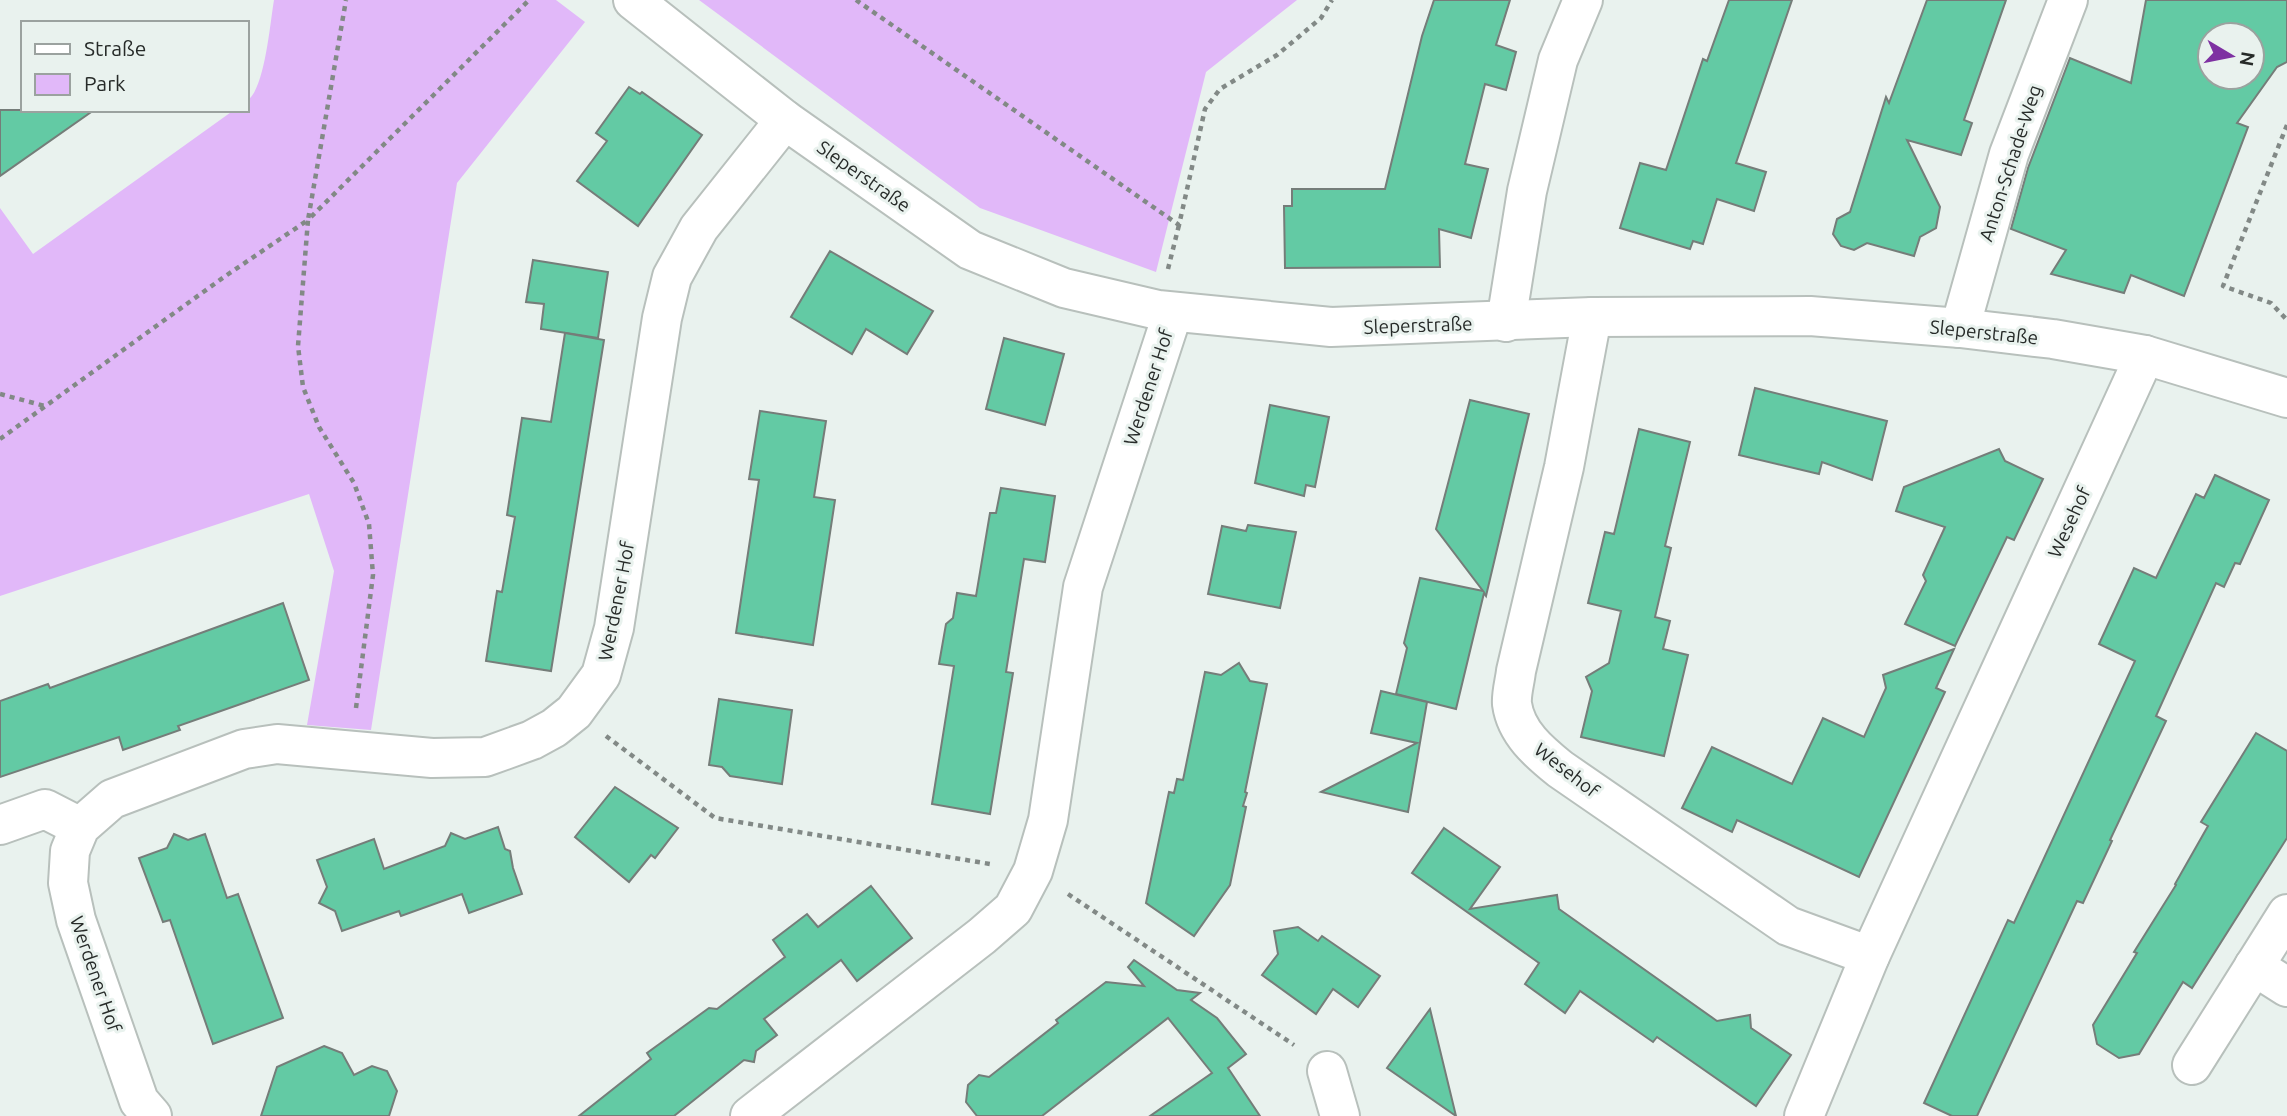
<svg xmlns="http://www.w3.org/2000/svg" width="2287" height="1116" viewBox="0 0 2287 1116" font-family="Ubuntu,sans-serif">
<rect width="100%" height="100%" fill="#e9f2ee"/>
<g fill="#e1b8f9">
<path d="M 274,0 L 556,0 L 585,22 L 457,183 L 371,730 L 307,725 L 334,571 L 309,494 L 0,596 L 0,208 L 33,254 L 234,110 L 247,110 L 247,101 C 265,89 270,23 274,0 Z"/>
<path d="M 699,0 L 1297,0 L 1206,72 L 1156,272 L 980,208 Z"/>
</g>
<g fill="#63caa4" stroke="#757d79" stroke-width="2" fill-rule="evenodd">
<path d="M 1434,0 L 1510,0 L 1496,45 L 1516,52 L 1506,90 L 1485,84 L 1465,164 L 1488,169 L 1471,238 L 1439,229 L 1440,267 L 1285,268 L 1284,206 L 1292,206 L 1292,189 L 1385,189 L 1422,36 Z"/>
<path d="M 1729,0 L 1792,0 L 1736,163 L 1766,172 L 1754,211 L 1717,199 L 1703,244 L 1693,241 L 1690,249 L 1620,228 L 1640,163 L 1666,170 L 1703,59 L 1707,61 Z"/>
<path d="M 1927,0 L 2006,0 L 1964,120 L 1972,123 L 1961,155 L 1907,140 L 1940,207 L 1936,228 L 1920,237 L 1914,256 L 1867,243 L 1854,250 L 1841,246 L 1833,234 L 1837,219 L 1850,212 L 1886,97 L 1889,103 Z"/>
<path d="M 2146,0 L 2287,0 L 2287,62 L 2277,67 L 2237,123 L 2248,127 L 2184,296 L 2131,275 L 2124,293 L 2051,274 L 2066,250 L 2011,229 L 2028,168 L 2070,58 L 2131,83 ZM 2210,35 L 2252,35 L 2252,77 L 2210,77 Z"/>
<path d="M 629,87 L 640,94 L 642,92 L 702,135 L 638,226 L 577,181 L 607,141 L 596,133 Z"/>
<path d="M 0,110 L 94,110 L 0,176 Z"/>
<path d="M 830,251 L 933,311 L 907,354 L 866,329 L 852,354 L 791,317 Z"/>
<path d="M 533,260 L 608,272 L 598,338 L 541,329 L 544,304 L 526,302 Z"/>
<path d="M 565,333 L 604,340 L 551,671 L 486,661 L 497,591 L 502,592 L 515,517 L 507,515 L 522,418 L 551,422 Z"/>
<path d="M 1004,338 L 1064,354 L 1045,425 L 986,409 Z"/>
<path d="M 1755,388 L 1887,421 L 1872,480 L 1822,462 L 1819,474 L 1739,455 Z"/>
<path d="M 1470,400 L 1529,414 L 1486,596 L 1484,593 L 1456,709 L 1396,694 L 1407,648 L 1404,643 L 1420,578 L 1483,591 L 1436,529 Z"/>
<path d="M 1270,405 L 1329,417 L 1315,487 L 1306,485 L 1304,496 L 1255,483 Z"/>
<path d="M 760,411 L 826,421 L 814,497 L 835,500 L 813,645 L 736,633 L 759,480 L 749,479 Z"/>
<path d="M 1639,429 L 1690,442 L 1665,546 L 1671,548 L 1655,617 L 1670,621 L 1663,649 L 1688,655 L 1664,756 L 1581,737 L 1592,691 L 1586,677 L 1609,663 L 1621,611 L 1588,603 L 1605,532 L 1614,534 Z"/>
<path d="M 1999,449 L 2005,461 L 2043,479 L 2014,540 L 2007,537 L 1955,646 L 1905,624 L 1926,581 L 1923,575 L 1945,527 L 1896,511 L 1904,487 Z"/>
<path d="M 2215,475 L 2269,500 L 2240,564 L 2235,563 L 2224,587 L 2216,583 L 2156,716 L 2166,721 L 2110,840 L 2112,841 L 2083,903 L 2077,901 L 1977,1116 L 1952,1116 L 1924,1103 L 2008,920 L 2014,923 L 2135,661 L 2099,644 L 2134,568 L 2156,578 L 2196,494 L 2204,498 Z"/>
<path d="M 1001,488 L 1055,496 L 1045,562 L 1024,559 L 1006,672 L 1013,673 L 990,814 L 932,804 L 954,666 L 939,664 L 946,624 L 953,618 L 957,593 L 976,596 L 990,513 L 996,513 Z"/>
<path d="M 1248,525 L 1296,532 L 1280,608 L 1208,594 L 1222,526 L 1246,531 Z"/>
<path d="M 283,603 L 309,680 L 178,726 L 180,730 L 123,750 L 119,737 L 0,777 L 0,701 L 48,684 L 50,688 Z"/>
<path d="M 1954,649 L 1936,688 L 1945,692 L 1859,877 L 1737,820 L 1732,832 L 1682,808 L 1712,747 L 1792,784 L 1823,718 L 1864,737 L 1886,688 L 1883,675 Z"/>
<path d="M 1239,663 L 1250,681 L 1267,684 L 1245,792 L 1247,793 L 1243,806 L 1246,807 L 1230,885 L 1194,936 L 1146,903 L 1169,792 L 1174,793 L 1177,779 L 1183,780 L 1205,672 L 1221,675 Z"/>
<path d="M 1381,691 L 1427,702 L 1408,812 L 1321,792 L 1417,743 L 1371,733 Z"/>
<path d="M 719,699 L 792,710 L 782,784 L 730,776 L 722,767 L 709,765 Z"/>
<path d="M 2256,733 L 2287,751 L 2287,838 L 2192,988 L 2183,982 L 2139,1054 L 2119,1058 L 2097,1044 L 2093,1025 L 2137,953 L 2134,952 L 2176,885 L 2175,884 L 2208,826 L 2201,822 Z"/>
<path d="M 615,787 L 678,828 L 655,858 L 651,855 L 629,882 L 575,837 Z"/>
<path d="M 498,827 L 505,849 L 510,851 L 513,868 L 522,894 L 469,913 L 462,894 L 401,916 L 399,911 L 342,931 L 335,911 L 319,903 L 327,887 L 317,860 L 374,839 L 384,869 L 445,846 L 451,833 L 465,839 Z"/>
<path d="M 1444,828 L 1500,867 L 1470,909 L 1557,895 L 1559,909 L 1717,1021 L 1750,1015 L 1751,1028 L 1791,1055 L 1756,1106 L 1657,1037 L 1653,1042 L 1580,991 L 1565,1013 L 1525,984 L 1539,963 L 1412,873 Z"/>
<path d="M 174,834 L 188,840 L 205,834 L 227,898 L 238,894 L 283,1018 L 213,1044 L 170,920 L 163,922 L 139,858 L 167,848 Z"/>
<path d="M 871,886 L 912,938 L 857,981 L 841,960 L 764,1019 L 777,1035 L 756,1051 L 754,1062 L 744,1060 L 674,1116 L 579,1116 L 651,1059 L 647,1053 L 709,1008 L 717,1009 L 785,957 L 773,940 L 807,914 L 818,927 Z"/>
<path d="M 1298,927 L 1318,941 L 1322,936 L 1380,976 L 1358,1007 L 1333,989 L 1316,1014 L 1262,975 L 1278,954 L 1274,931 Z"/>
<path d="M 1134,960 L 1177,990 L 1200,993 L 1191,1000 L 1217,1018 L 1246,1054 L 1228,1068 L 1260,1116 L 1150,1116 L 1212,1073 L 1168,1018 L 1042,1116 L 977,1116 L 966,1102 L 968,1085 L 979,1075 L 989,1077 L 1058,1023 L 1056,1020 L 1106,982 L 1144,986 L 1128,967 Z"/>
<path d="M 1430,1009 L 1456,1116 L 1387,1068 Z"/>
<path d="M 324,1046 L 342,1053 L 354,1075 L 372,1066 L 387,1071 L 397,1091 L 389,1116 L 261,1116 L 277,1067 Z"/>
</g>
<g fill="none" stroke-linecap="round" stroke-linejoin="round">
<g stroke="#b8c0bc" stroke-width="42">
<g id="minor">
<path d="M 633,0 L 785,120 L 970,250 L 1064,288 L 1158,310 L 1331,327 L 1592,317 L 1810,316 L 1960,328 L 2053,339 L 2145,355 L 2287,398"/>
<path d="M 1592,317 L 1564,467 L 1516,671 C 1515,681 1511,694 1512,704 C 1516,733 1539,752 1560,769 L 1788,926 L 1870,956"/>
<path d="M 1506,322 L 1527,191 L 1558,60 L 1583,0"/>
<path d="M 1960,328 L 2009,154 L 2068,0"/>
<path d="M 0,825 L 45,809 L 80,827"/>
<path d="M 2254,966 L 2287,987"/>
<path d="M 2192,1065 L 2287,914"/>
<path d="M 1327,1071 L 1340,1116"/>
<path d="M 152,1116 L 139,1101 L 76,920 L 68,883 L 70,851 L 80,827 L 112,799 L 244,749 L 277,744 L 432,758 L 485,757 L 532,740 L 554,728 L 574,712 L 601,675 L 614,628 L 662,318 L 672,277 L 699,228 L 785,120"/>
<path d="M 750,1116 L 982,936 L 1013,909 L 1033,871 L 1048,820 L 1083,587 L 1173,312"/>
<path d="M 1804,1116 L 1870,956 L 2145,355"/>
</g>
</g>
<g stroke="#828986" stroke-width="4.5" stroke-dasharray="5 5" stroke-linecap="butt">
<path d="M 856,0 L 1179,225 L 1205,109 L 1220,89 L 1277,55 L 1321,18 L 1332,0"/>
<path d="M 2287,125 L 2223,286 L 2271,303 L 2287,320"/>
<path d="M 1168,269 L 1179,225"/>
<path d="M 0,394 L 45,406"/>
<path d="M 0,439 L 224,277 L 308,220 L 346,0"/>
<path d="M 356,708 L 373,575 L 369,524 L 354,483 L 319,427 L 303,387 L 298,346 L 308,220 L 529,0"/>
<path d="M 606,736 L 715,818 L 990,864"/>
<path d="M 1068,894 L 1294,1045"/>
</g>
<use href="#minor" stroke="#fff" stroke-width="38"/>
</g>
<g text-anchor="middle" stroke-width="6" stroke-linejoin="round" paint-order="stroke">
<g font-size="19" fill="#272b29" stroke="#e9f2ee">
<text transform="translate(2010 163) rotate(-72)" y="7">Anton-Schade-Weg</text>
<text transform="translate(864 176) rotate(35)" y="7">Sleperstraße</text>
<text transform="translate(1418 325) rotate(-2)" y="7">Sleperstraße</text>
<text transform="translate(1984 332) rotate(6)" y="7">Sleperstraße</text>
<text transform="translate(1148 387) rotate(-72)" y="7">Werdener Hof</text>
<text transform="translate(2069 522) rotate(-65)" y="7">Wesehof</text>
<text transform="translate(616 601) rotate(-79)" y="7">Werdener Hof</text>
<text transform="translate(1567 770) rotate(38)" y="7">Wesehof</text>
<text transform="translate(96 974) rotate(71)" y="7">Werdener Hof</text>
</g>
</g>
<rect x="21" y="21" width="228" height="91" fill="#e9f2ee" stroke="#9ba29f" stroke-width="2"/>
<rect x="35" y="44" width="35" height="10" fill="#ffffff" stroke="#9ba29f" stroke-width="2"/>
<text x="84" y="56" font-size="21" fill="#272b29">Straße</text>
<rect x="35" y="74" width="35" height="21" fill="#e1b8f9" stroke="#9ba29f" stroke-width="2"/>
<text x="84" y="91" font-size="21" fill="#272b29">Park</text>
<g transform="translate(2231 56) rotate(100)"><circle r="33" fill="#e9f2ee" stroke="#9ba29f" stroke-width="2"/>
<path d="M0-5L12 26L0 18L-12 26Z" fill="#7e31a2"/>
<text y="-10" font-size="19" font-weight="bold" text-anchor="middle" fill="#272b29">N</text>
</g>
</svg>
